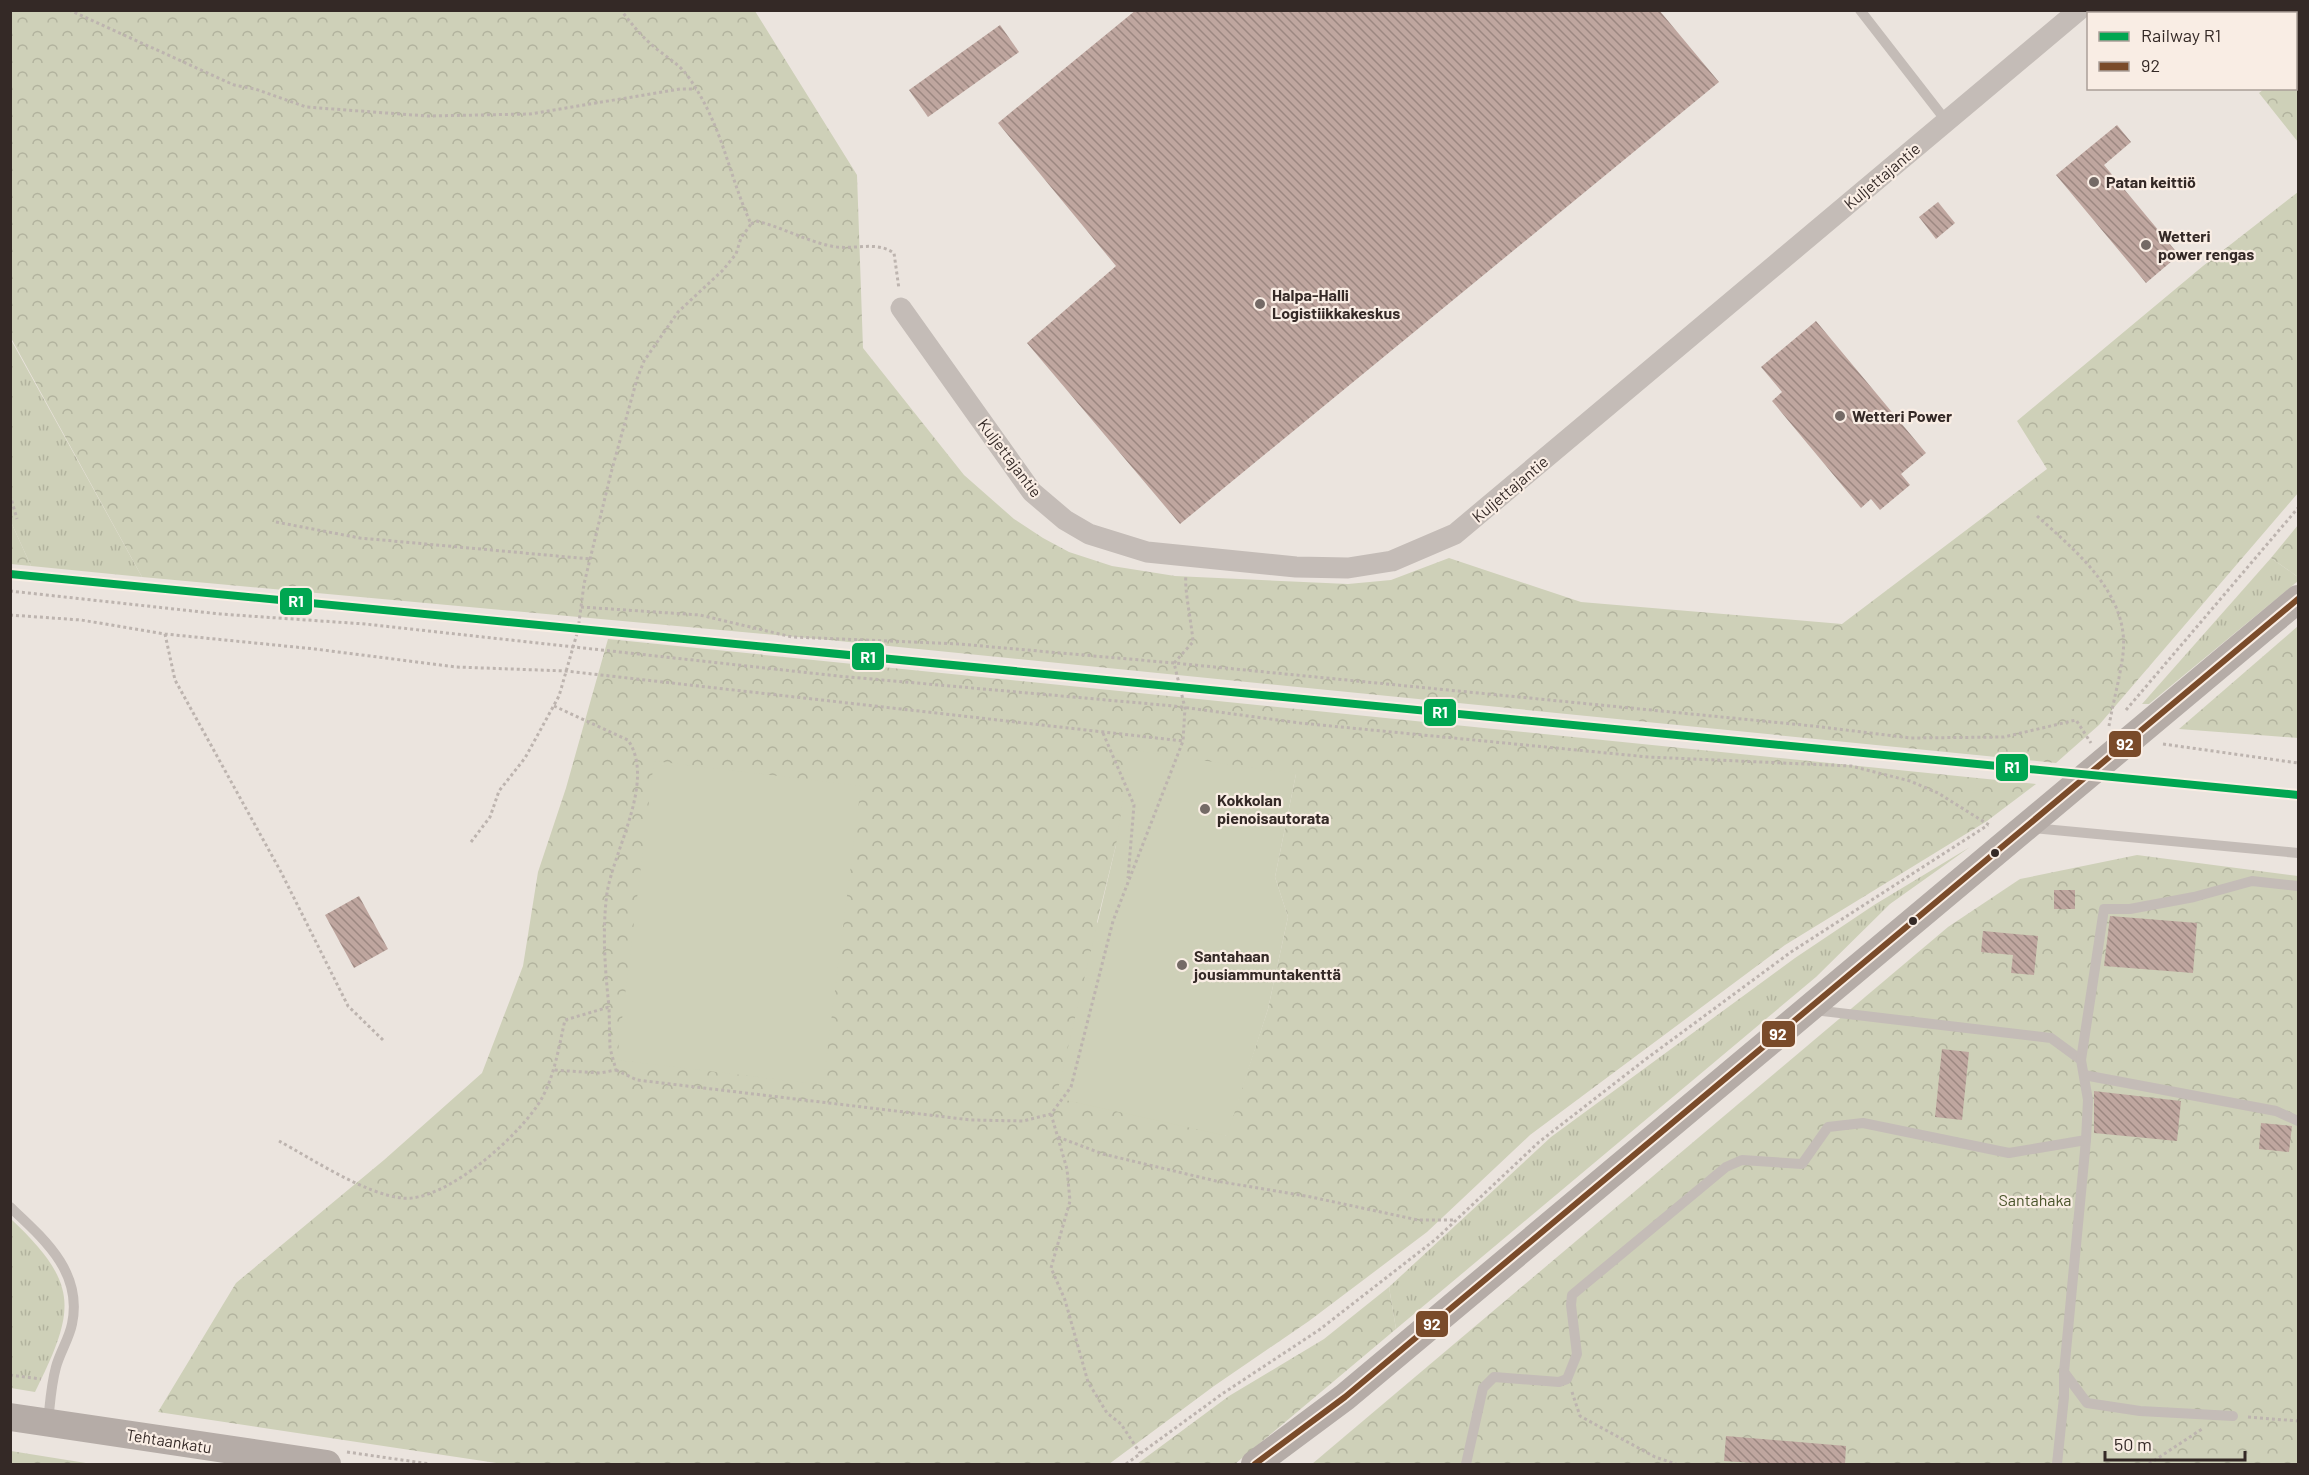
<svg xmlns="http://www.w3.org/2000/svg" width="2309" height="1475" viewBox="0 0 2309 1475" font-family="Barlow,sans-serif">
<defs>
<pattern id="grass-tufts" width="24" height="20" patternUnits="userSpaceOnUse" patternTransform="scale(1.5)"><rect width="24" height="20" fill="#ced0b8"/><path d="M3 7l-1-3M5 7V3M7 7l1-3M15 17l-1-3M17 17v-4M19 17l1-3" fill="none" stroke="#b2b39e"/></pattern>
<pattern id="forest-crowns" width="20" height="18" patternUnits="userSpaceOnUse" patternTransform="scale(1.5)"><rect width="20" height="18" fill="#ced0b8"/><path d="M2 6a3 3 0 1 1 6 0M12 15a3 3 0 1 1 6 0" fill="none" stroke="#b2b39e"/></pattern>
<pattern id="building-back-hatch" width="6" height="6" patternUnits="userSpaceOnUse" patternTransform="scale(1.5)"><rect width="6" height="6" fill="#bfa69f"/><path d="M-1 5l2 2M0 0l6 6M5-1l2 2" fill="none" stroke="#9c8781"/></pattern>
</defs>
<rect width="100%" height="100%" fill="#ebe4de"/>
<g fill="url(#grass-tufts)">
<path d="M 10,338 L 142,577 L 31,566 L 11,522 Z"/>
<path d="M 2271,558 L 2298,577 L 2298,581 L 2149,704 L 2142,704 Z"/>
<path d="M 1970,847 L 1890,904 L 1816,977 L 1396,1329 L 1389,1287 L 1551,1137 L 1795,958 L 1874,905 Z"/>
<path d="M 10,1218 C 80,1284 76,1309 35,1392 L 11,1388 Z"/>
</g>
<g fill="url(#forest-crowns)" fill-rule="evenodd">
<path d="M 10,11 L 755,11 L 857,175 L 863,348 L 964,475 L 1014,519 L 1043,538 L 1069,552 L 1112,566 L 1175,576 L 1348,584 L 1391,580 L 1449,558 L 1581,602 L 1842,624 L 2047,469 L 2017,421 L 2203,266 L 2298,192 L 2298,493 L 2099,725 L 2056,763 L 829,640 L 142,577 L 11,338 Z"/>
<path d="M 2298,58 L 2298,142 L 2259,93 L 2264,89 L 2296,88 L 2296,61 Z"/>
<path d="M 11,522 L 31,566 L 11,564 Z"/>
<path d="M 2298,525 L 2298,577 L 2271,558 Z"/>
<path d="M 2298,626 L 2298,738 L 2179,729 Z"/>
<path d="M 608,639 L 2036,784 L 1987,821 L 1785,945 L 1530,1135 L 1427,1232 L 1309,1321 L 1214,1386 L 1109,1464 L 503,1464 L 158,1412 L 236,1283 L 384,1160 L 482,1073 L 523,966 L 538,872 L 566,788 ZM 1296,774 L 1275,877 L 1288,917 L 1268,1009 L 1226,1136 L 1097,922 L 1116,845 Z"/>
<path d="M 2137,855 L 2298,876 L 2298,1464 L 1312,1464 L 1948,927 L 2020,879 Z"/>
<path d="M 1389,1287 L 1396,1329 L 1235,1464 L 1137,1464 L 1229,1396 L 1324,1339 Z"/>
<path d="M 10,1451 L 11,1451 L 92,1464 L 11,1464 Z"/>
</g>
<g fill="#ced0b8">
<path d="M 1131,750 L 1296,774 L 1275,877 L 1288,917 L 1268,1009 L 1227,1136 L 1056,1098 L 1116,845 Z"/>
<path d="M 654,761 L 861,786 L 823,1085 L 617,1060 Z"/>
</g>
<g fill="url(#building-back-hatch)">
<path d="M 1136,10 L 1659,10 L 1719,82 L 1180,524 L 1027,343 L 1116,266 L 998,123 Z"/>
<path d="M 1000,25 L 1019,52 L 928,117 L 909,90 Z"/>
<path d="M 2117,125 L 2131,142 L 2104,165 L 2179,255 L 2146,283 L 2056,175 Z"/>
<path d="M 1938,202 L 1955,223 L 1936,239 L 1919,217 Z"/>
<path d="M 1816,321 L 1926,453 L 1901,474 L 1910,485 L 1880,510 L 1871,499 L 1861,508 L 1772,401 L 1782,392 L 1761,367 Z"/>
<rect x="2054" y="890" width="21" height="19"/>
<path d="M 359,896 L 388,949 L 354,968 L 325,915 Z"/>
<path d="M 2110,916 L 2197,923 L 2193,973 L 2104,966 Z"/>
<path d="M 1983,931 L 2038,936 L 2034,975 L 2011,973 L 2013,955 L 1981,952 Z"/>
<path d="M 1942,1049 L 1969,1052 L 1962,1120 L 1935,1117 Z"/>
<path d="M 2094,1091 L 2181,1101 L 2177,1141 L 2094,1133 Z"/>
<path d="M 2261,1123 L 2292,1126 L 2289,1152 L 2259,1149 Z"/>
<path d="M 1726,1436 L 1846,1446 L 1845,1464 L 1767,1464 L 1724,1461 Z"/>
</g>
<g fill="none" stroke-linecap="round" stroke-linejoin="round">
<g stroke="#bdb4af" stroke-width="3" stroke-dasharray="3 3" stroke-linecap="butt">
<path d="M 69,10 L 234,85 L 255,89 L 306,107 L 427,116 L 530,114 L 680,89 L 696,89"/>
<path d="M 751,224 L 756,221 C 782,227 806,241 831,246 C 853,251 875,240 894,253 L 899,289"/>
<path d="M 10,495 L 17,519"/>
<path d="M 2037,516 C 2077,552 2130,595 2123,654 C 2120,678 2113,702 2109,726"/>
<path d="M 276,522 L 360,538 L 590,559"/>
<path d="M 10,591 L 220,614 L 365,624 L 838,676 L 1174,706 L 1300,723 L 1648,757 L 1851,766 L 1910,781 L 1938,793 L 1989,825"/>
<path d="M 581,607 L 700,615 L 792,637 L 959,644 L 1174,663 L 1813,726 L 1911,738 L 2004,737 L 2076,720 L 2091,743"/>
<path d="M 10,615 L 81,620 L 165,634 L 315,649 L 456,667 L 566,671 L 1183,741"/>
<path d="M 165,634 L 175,680 L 281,872 L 348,1006 L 383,1040"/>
<path d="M 554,706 L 628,740 C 656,781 614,849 607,893 C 602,931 605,969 609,1007"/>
<path d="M 2126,710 L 2298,508"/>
<path d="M 1103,733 L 1134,805 L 1128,878"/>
<path d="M 2163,744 L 2298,763"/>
<path d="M 471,842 L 490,817 L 499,791 L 525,758 L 559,696 L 578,630 L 584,584 L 611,473 L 637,379 L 644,361 L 678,312 L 723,270 L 736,254 L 741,238 L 751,224 C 727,171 723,125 687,75 C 678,63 663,55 652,45 C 640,35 631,23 621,10"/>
<path d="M 616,1070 L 637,1080 L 971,1120 L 1023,1121 L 1051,1114 L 1071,1087 L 1113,921 L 1183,741 L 1185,708 L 1174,663 L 1193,642 C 1192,625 1184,589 1186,575"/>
<path d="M 1051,1114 L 1067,1169 L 1070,1201 L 1051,1268 L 1065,1300 L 1088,1382 L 1107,1413 L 1121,1424 L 1140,1453"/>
<path d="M 1058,1137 L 1103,1154 L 1216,1181 L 1311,1197 L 1418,1220 L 1456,1220"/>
<path d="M 279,1141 C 312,1159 365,1194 402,1198 C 445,1203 522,1134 542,1098 C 555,1074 559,1046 565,1020 L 609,1007 L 610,1048 L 616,1070 L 600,1073 L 553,1070"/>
<path d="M 10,1375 L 41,1379"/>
<path d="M 1572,1392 L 1580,1416 L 1655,1457 L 1676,1464"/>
<path d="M 2248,1417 L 2298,1421"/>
<path d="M 347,1452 L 430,1464"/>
<path d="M 1126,1464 L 1222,1394 L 1319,1330 L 1436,1239 L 1539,1142 L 1646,1059 L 1791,952 L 1988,825"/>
<path d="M 2149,1464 L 2202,1429"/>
</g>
<g stroke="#c4bcb7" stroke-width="10">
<path d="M 1860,10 L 1947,122"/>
<path d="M 2033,828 L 2298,853"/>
<path d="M 1814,1010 L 2051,1038 L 2081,1060 L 2088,1100 L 2086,1140 L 2064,1372 L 2087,1403 L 2140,1411 L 2233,1416"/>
<path d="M 2081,1060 L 2104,909 L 2130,909 L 2194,897 L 2252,881 L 2298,886"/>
<path d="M 2084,1075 L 2276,1111 L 2298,1121"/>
<path d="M 10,1207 C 44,1239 83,1272 72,1324 C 69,1339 60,1352 56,1367 C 51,1385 50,1404 48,1422"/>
<path d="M 1466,1464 L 1483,1388 L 1494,1377 L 1559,1382 L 1567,1379 L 1577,1354 L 1571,1305 L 1572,1295 L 1726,1167 L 1742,1160 L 1802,1164 L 1828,1127 L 1863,1123 L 2009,1153 L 2086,1140"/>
<path d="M 2057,1464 L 2064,1397 L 2064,1372"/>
</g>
<path stroke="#c4bcb7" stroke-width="21" d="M 901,308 L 1032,492 L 1065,520 L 1089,534 L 1147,552 L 1296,567 L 1348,568 L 1392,561 L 1455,534 L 2079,10"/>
<g stroke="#b5aca7" stroke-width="28">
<path d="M 10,1417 L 327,1464"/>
<path d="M 1255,1464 L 1345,1397 L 2298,599"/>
</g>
<g stroke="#f9ede4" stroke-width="10">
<path id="bus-1" d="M 1255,1464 L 1345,1397 L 2298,599"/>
</g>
<use href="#bus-1" stroke="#7a4b2a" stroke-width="6"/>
<g stroke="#f9ede4" stroke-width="12">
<path id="rail-1" d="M 10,574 L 2298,795"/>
</g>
<use href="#rail-1" stroke="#00a651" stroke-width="8"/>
</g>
<g fill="#746a66" stroke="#f9ede4" stroke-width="2">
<circle cx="2094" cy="182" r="6"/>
<circle cx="2146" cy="245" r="6"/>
<circle cx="1260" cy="304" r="6"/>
<circle cx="1840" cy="416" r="6"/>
<circle cx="1205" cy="809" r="6"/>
<circle cx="1182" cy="965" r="6"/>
</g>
<g fill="#342926" stroke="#f9ede4" stroke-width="2">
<circle cx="1995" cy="853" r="5"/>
<circle cx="1913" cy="921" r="5"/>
</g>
<g text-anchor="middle" stroke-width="4.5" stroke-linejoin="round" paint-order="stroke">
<g font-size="16" fill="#342926" stroke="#f9ede4">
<text transform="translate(1882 176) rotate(-40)" y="6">Kuljettajantie</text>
<text transform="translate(1010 458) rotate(53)" y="6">Kuljettajantie</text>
<text transform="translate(1510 489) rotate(-40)" y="6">Kuljettajantie</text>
<text transform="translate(169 1441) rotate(9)" y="6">Tehtaankatu</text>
</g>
<g font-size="16" font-weight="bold" fill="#342926" stroke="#f9ede4" text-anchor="start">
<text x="2106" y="188">Patan keittiö</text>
<text x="2158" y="242">Wetteri<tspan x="2158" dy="18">power rengas</tspan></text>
<text x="1272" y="301">Halpa-Halli<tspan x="1272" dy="18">Logistiikkakeskus</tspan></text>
<text x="1852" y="422">Wetteri Power</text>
<text x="1217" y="806">Kokkolan<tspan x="1217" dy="18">pienoisautorata</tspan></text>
<text x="1194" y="962">Santahaan<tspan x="1194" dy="18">jousiammuntakenttä</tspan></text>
</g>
<g font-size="16" fill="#485329" stroke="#f9ede4">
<text x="2035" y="1206">Santahaka</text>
</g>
</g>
<g stroke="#f9ede4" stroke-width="2">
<rect x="279" y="587" width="34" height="29" rx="6" fill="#00a651"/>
<rect x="851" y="642" width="34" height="29" rx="6" fill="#00a651"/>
<rect x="1423" y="698" width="34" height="29" rx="6" fill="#00a651"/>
<rect x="2108" y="730" width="34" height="28" rx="6" fill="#7a4b2a"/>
<rect x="1995" y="753" width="34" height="29" rx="6" fill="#00a651"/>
<rect x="1761" y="1020" width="35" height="28" rx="6" fill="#7a4b2a"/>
<rect x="1415" y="1310" width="34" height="28" rx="6" fill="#7a4b2a"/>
</g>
<g font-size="16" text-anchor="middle" font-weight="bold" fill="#fff">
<text x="296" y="607">R1</text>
<text x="868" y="663">R1</text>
<text x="1440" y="718">R1</text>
<text x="2125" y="750">92</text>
<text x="2012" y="773">R1</text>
<text x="1778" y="1040">92</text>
<text x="1432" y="1330">92</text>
</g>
<rect width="2309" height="1475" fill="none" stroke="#342926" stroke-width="24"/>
<rect x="2087" y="12" width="210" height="78" fill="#f9ede4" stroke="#aa9f98" stroke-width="1.5"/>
<rect x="2099" y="32" width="30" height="9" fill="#00a651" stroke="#aa9f98" stroke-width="1.5"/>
<text x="2141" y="42" font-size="18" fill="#342926">Railway R1</text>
<rect x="2099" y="62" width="30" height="9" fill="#7a4b2a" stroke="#aa9f98" stroke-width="1.5"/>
<text x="2141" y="72" font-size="18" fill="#342926">92</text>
<path d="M2105 1451v9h140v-9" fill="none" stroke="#342926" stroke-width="3"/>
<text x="2114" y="1451" font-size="18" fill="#342926" stroke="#f9ede4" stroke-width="4.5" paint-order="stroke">50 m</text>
</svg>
